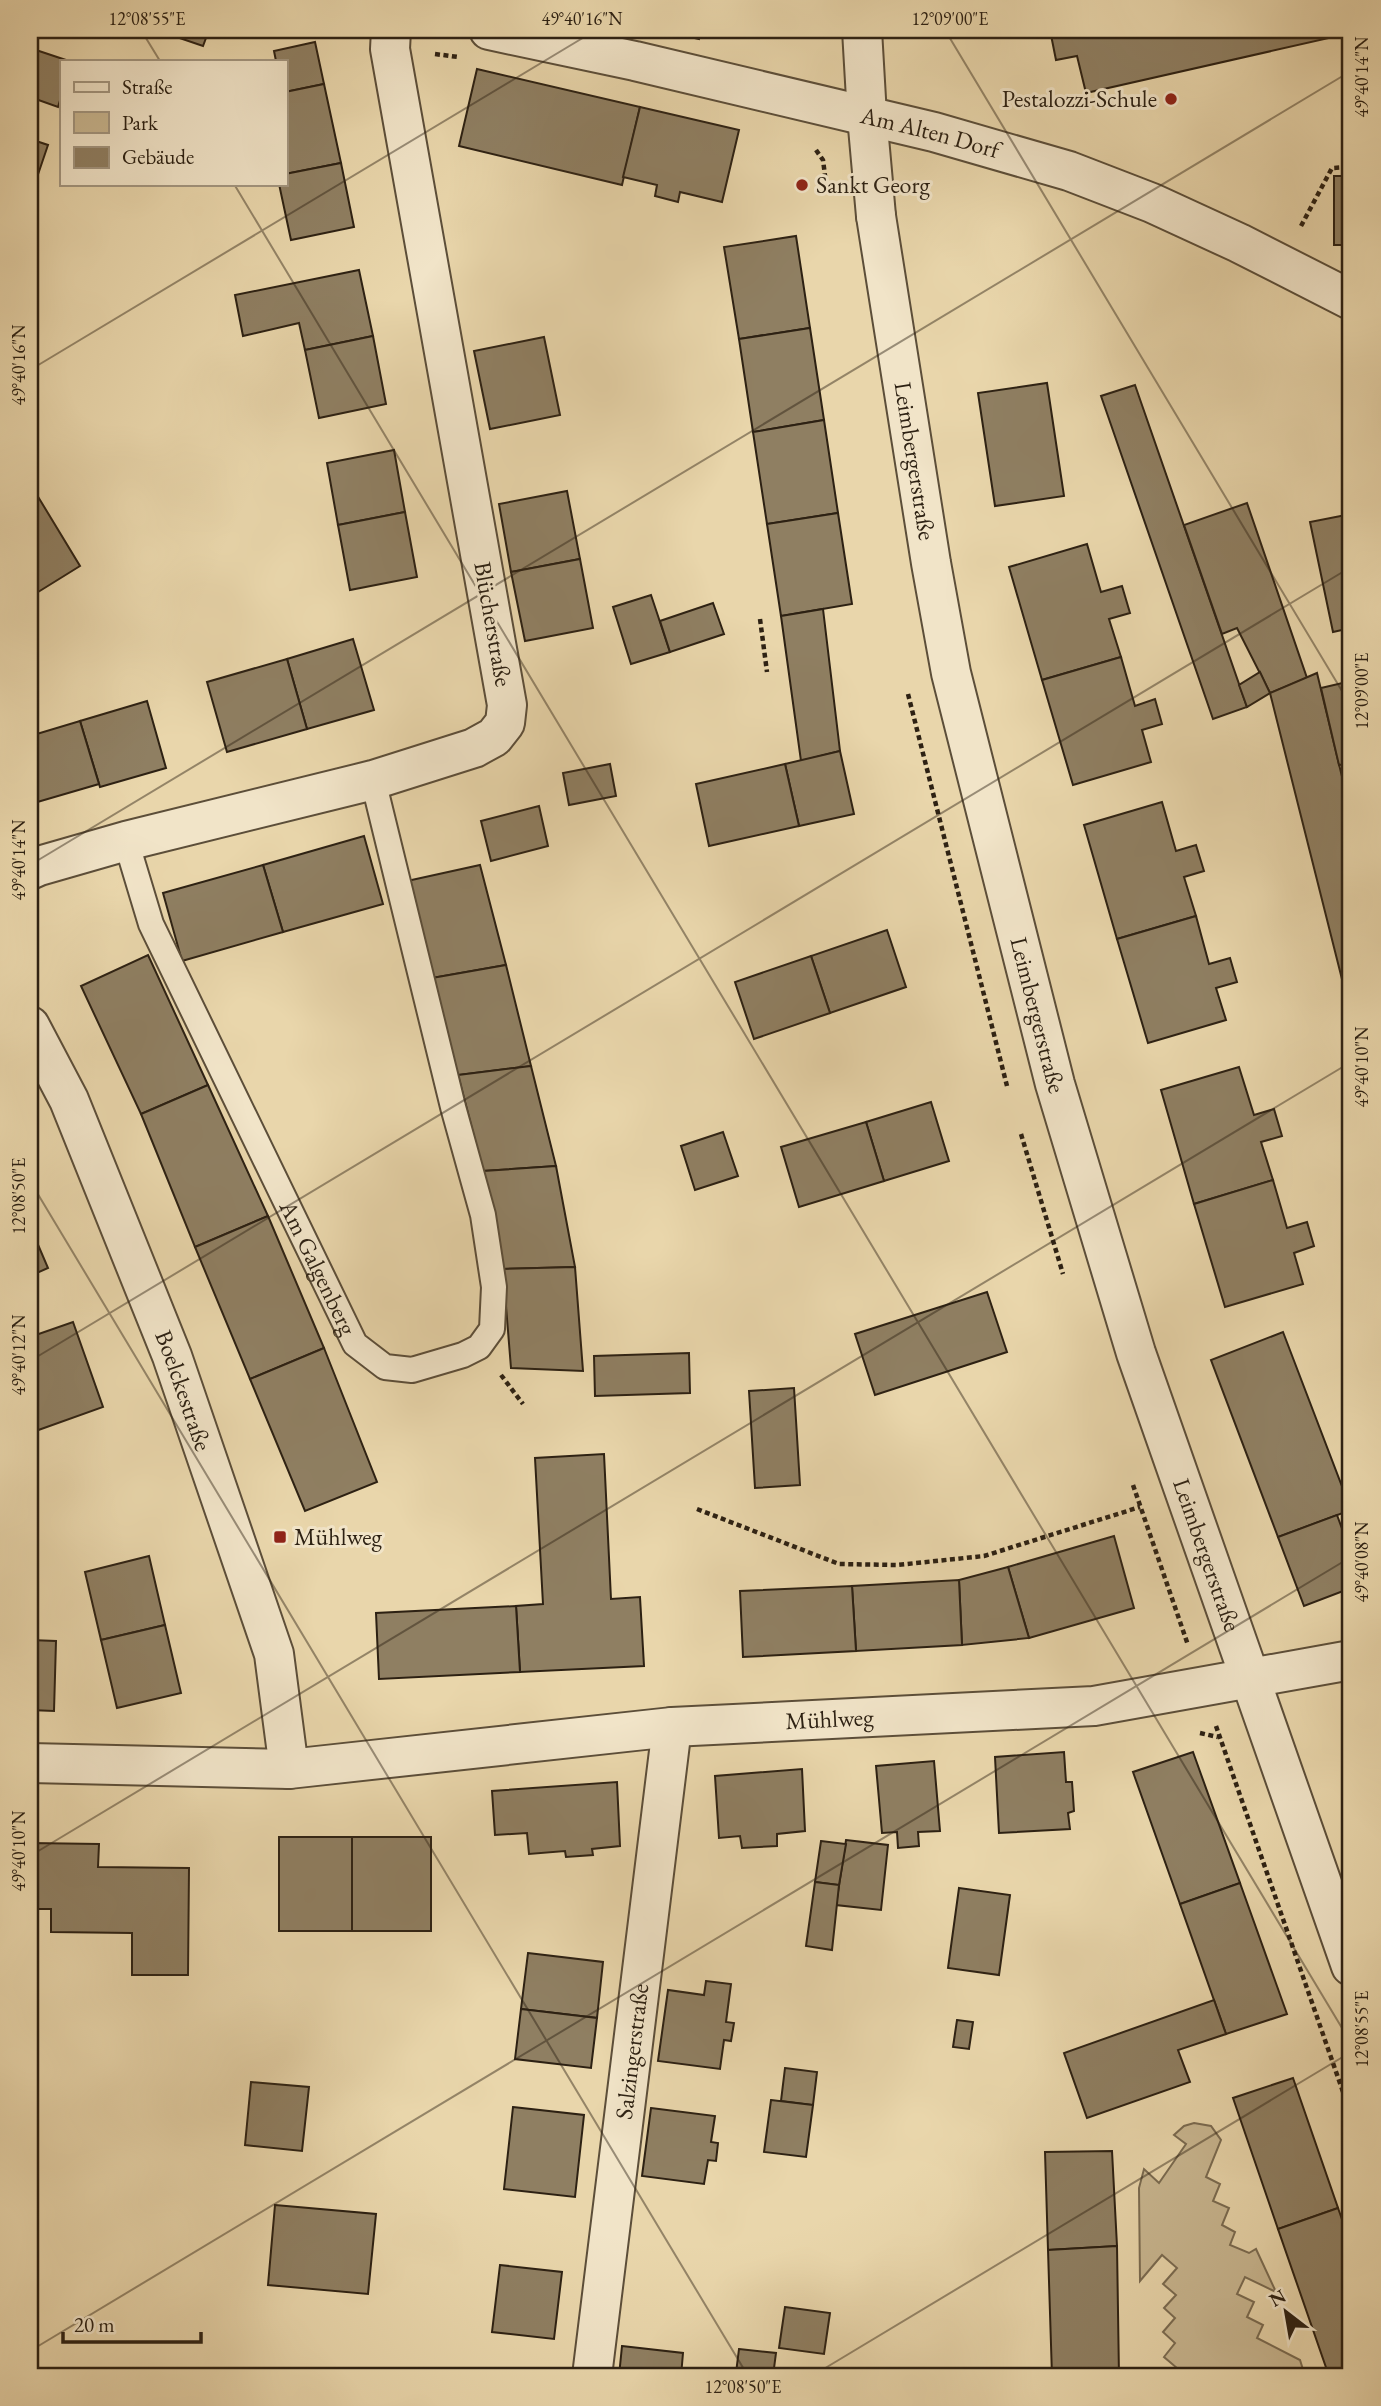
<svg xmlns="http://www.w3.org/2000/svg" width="1381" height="2406" viewBox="0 0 1381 2406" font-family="'EB Garamond',serif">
<rect width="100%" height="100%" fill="#e9d6ab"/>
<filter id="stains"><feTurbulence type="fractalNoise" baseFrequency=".00286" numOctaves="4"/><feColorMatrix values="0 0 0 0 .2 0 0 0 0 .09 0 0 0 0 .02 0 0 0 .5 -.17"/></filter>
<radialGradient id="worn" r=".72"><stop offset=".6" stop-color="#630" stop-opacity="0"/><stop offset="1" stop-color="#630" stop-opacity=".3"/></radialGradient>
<path fill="#c9b791" stroke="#7b6c52" stroke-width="2" d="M 1194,2123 L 1211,2126 L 1221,2140 L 1206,2177 L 1220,2184 L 1213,2201 L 1229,2208 L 1222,2225 L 1235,2232 L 1230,2245 L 1249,2253 L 1256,2249 L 1276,2292 L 1245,2277 L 1237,2294 L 1254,2302 L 1247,2317 L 1263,2325 L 1257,2338 L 1300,2360 L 1305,2376 L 1170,2376 L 1177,2368 L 1164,2357 L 1175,2343 L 1163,2332 L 1175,2318 L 1164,2308 L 1176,2295 L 1163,2284 L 1177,2268 L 1162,2255 L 1140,2281 L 1139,2188 L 1144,2169 L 1159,2183 L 1186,2144 L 1174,2135 L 1184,2126 Z"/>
<g fill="#8f7f62" stroke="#2d2113" stroke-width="2">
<path d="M 156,30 L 209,30 L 203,46 Z"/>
<path d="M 660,30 L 702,30 L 699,39 Z"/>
<path d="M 1050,30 L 1351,30 L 1351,33 L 1086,93 L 1077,56 L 1056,60 Z"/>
<path d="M 315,42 L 324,84 L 285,92 L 285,61 L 276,61 L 274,51 Z"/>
<path d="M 30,48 L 69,61 L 61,61 L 61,97 L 58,107 L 30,97 Z"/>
<path d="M 477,69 L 640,107 L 622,185 L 459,146 Z"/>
<path d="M 324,84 L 341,163 L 285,174 L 285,92 Z"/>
<path d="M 640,107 L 739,130 L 722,202 L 680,192 L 678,202 L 655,196 L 657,185 L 623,177 Z"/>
<path d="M 30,139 L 48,145 L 30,198 Z"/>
<path d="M 341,163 L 354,227 L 291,240 L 279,184 L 285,184 L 285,174 Z"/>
<rect x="1334" y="176" width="17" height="69"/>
<path d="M 796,236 L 810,328 L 739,339 L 724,247 Z"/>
<path d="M 359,270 L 373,336 L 305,350 L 299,323 L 243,336 L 235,295 Z"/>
<path d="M 810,328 L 824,420 L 753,432 L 739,339 Z"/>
<path d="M 373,336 L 386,404 L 319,418 L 305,350 Z"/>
<path d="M 544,337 L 560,415 L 490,429 L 474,351 Z"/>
<path d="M 1047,383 L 1064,496 L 995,506 L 978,393 Z"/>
<path d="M 1135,385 L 1247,707 L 1213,719 L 1101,396 Z"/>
<path d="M 824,420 L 838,513 L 767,524 L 753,432 Z"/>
<path d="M 394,450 L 405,512 L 338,525 L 327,463 Z"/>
<path d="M 567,491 L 580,559 L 511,572 L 499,504 Z"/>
<path d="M 37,495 L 80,566 L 30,597 L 30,500 Z"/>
<path d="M 1247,503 L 1307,678 L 1270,693 L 1237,628 L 1222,634 L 1184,525 Z"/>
<path d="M 405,512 L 417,577 L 350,590 L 338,525 Z"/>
<path d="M 838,513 L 852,604 L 781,616 L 767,524 Z"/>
<path d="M 1351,514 L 1351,628 L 1333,632 L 1310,522 Z"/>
<path d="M 1087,544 L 1101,592 L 1122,586 L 1130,613 L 1109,619 L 1121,657 L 1042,680 L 1009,567 Z"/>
<path d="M 580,559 L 593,628 L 525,641 L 511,572 Z"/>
<path d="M 651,595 L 670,652 L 631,664 L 613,607 Z"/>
<path d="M 713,603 L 724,634 L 670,652 L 660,621 Z"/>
<path d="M 823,609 L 840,751 L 801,761 L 781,616 Z"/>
<path d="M 353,639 L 374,710 L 307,729 L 287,659 Z"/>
<path d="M 1121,657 L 1135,706 L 1155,699 L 1162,724 L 1142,730 L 1151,762 L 1073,785 L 1042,680 Z"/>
<path d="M 287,659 L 307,729 L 227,752 L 207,682 Z"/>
<path d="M 1260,672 L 1270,693 L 1247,707 L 1239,685 Z"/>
<path d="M 1317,673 L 1351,814 L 1351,1015 L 1270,693 Z"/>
<path d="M 1351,681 L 1351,763 L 1339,765 L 1321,688 Z"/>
<path d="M 147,701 L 166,768 L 100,787 L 80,721 Z"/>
<path d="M 80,721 L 99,784 L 34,803 L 30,789 L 30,736 Z"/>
<path d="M 840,751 L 854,814 L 799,826 L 785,764 Z"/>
<path d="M 610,764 L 616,796 L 569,805 L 563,773 Z"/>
<path d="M 785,764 L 799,826 L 709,846 L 696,784 Z"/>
<path d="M 1162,802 L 1176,851 L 1196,845 L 1204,871 L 1184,877 L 1196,916 L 1117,939 L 1084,825 Z"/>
<path d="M 539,806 L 548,846 L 491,861 L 481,821 Z"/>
<path d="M 364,836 L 383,904 L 283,932 L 263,865 Z"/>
<path d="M 263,865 L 283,932 L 182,961 L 163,893 Z"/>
<path d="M 480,865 L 506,965 L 432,978 L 407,881 Z"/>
<path d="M 1196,916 L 1209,964 L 1230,958 L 1237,982 L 1216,988 L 1226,1020 L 1148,1043 L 1117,939 Z"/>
<path d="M 887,930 L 906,987 L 830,1013 L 811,956 Z"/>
<path d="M 148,955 L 208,1085 L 141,1114 L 81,986 Z"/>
<path d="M 811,956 L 830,1013 L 754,1039 L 735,982 Z"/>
<path d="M 506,965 L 531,1066 L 458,1075 L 432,978 Z"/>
<path d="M 531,1066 L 556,1166 L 483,1171 L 458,1075 Z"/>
<path d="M 1239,1067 L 1254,1115 L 1274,1109 L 1282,1136 L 1261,1142 L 1273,1180 L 1194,1204 L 1161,1090 Z"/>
<path d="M 208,1085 L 268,1216 L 195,1247 L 141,1114 Z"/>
<path d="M 931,1102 L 949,1161 L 884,1181 L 866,1122 Z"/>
<path d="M 866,1122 L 884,1181 L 799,1207 L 781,1147 Z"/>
<path d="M 723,1132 L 738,1176 L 695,1190 L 681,1146 Z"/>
<path d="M 556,1166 L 575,1267 L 503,1269 L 483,1171 Z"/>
<path d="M 1273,1180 L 1287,1228 L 1307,1222 L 1314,1246 L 1294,1253 L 1303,1284 L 1225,1307 L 1194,1204 Z"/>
<path d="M 268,1216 L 324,1348 L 250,1379 L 195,1247 Z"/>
<path d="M 30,1226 L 48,1268 L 30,1276 Z"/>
<path d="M 575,1267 L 583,1371 L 511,1368 L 503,1269 Z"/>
<path d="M 987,1292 L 1007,1352 L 875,1395 L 855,1334 Z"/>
<path d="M 73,1322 L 103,1407 L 30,1433 L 30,1337 Z"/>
<path d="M 1283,1332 L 1351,1510 L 1278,1537 L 1211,1360 Z"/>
<path d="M 324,1348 L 377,1482 L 305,1511 L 250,1379 Z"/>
<path d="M 689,1353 L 690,1393 L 595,1396 L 594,1356 Z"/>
<path d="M 794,1388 L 800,1485 L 755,1488 L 749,1391 Z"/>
<path d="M 604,1454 L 611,1599 L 640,1597 L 644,1666 L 520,1672 L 516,1606 L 543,1604 L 535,1458 Z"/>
<path d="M 1337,1515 L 1351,1553 L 1351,1588 L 1304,1606 L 1278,1537 Z"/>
<path d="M 1114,1536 L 1134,1608 L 1029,1638 L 1008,1567 Z"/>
<path d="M 149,1556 L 165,1625 L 101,1640 L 85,1572 Z"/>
<path d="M 1008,1567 L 1029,1638 L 962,1645 L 959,1580 Z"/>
<path d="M 959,1580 L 962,1645 L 856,1651 L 852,1586 Z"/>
<path d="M 852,1586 L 856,1651 L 743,1657 L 740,1591 Z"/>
<path d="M 516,1606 L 520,1672 L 379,1679 L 376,1613 Z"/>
<path d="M 165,1625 L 181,1693 L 117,1708 L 101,1640 Z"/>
<path d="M 30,1640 L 56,1641 L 54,1711 L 30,1710 Z"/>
<path d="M 1064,1752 L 1066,1782 L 1072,1782 L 1074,1811 L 1068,1813 L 1070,1829 L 999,1833 L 995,1757 Z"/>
<path d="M 1193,1752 L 1240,1883 L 1180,1904 L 1133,1772 Z"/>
<path d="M 934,1761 L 940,1831 L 918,1832 L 919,1846 L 898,1848 L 897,1832 L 882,1833 L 876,1766 Z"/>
<path d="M 802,1769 L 805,1831 L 777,1834 L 777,1846 L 742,1848 L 740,1836 L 719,1838 L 715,1776 Z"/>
<path d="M 617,1782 L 620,1846 L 592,1849 L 593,1855 L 566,1857 L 565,1851 L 529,1854 L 527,1833 L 495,1835 L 492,1791 Z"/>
<rect x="279" y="1837" width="73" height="94"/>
<rect x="352" y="1837" width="79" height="94"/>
<path d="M 846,1840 L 888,1845 L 881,1910 L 836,1905 Z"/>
<path d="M 821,1841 L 846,1844 L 839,1885 L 815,1882 Z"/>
<path d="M 30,1843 L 99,1844 L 98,1867 L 189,1868 L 188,1975 L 132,1975 L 132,1933 L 51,1932 L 51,1909 L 30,1909 Z"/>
<path d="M 815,1882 L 839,1885 L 832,1950 L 806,1946 Z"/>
<path d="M 1240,1883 L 1287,2014 L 1226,2034 L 1180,1904 Z"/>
<path d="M 959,1888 L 1010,1895 L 999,1975 L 948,1968 Z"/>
<path d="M 528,1953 L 603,1962 L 597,2018 L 521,2009 Z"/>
<path d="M 706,1981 L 731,1984 L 726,2022 L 734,2023 L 731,2041 L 724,2040 L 720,2069 L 658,2061 L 668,1990 L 704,1995 Z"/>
<path d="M 1214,2000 L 1226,2034 L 1178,2050 L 1190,2082 L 1087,2118 L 1064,2053 Z"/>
<path d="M 521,2009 L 597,2018 L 591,2068 L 515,2059 Z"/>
<path d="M 957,2020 L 973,2022 L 969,2049 L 953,2047 Z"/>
<path d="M 785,2068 L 817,2072 L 813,2105 L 781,2101 Z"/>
<path d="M 1293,2078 L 1338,2208 L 1278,2229 L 1233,2098 Z"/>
<path d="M 251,2082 L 309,2087 L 302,2151 L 245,2145 Z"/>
<path d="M 771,2100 L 813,2105 L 806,2157 L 764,2152 Z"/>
<path d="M 513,2107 L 584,2115 L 575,2197 L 504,2189 Z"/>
<path d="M 651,2108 L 715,2116 L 711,2142 L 718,2143 L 716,2161 L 708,2160 L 704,2184 L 642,2176 Z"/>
<path d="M 1112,2151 L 1117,2246 L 1048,2250 L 1045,2152 Z"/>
<path d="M 275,2205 L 376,2214 L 368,2294 L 268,2285 Z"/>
<path d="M 1338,2208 L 1351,2245 L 1351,2376 L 1329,2376 L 1278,2229 Z"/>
<path d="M 1117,2246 L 1119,2376 L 1052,2376 L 1048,2250 Z"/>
<path d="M 500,2265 L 562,2272 L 554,2339 L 492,2332 Z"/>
<path d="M 785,2307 L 830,2313 L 824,2354 L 779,2348 Z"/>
<path d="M 622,2346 L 683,2353 L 681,2376 L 619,2376 Z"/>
<path d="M 739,2349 L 776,2353 L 773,2376 L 736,2373 Z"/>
<path d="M 277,2368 L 363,2376 L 276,2376 Z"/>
</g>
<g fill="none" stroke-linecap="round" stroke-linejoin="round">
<g stroke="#5c4e39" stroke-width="28">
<g id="service">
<path id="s1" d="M 126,841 L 151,924 L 355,1344 L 385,1367 L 412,1370 L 463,1355 L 479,1347 L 492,1329 L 494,1287 L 483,1215 L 453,1107 L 373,780"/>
</g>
</g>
<g stroke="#5c4e39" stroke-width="42">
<g id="minor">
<path d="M 867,116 L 876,216"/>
<path d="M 30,870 L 39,866 L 126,841 L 373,780 L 474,748 L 494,737 L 505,723 L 507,705 L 390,49 L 391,30"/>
<path id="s2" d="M 30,1026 L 69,1100 L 172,1356 L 274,1654 L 289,1769"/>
<path id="s3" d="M 30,1763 L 289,1769 L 672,1727 L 1094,1706 L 1351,1660"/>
<path id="s4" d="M 592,2376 L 672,1727"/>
</g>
</g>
<g stroke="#5c4e39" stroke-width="42">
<g id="tertiary">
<path id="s5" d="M 489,30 L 635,61 L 934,132 L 1069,171 L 1152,203 L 1239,243 L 1351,300"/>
<path d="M 862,30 L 867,116"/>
<path id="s6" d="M 876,216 L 931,563 L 951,673 L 1055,1084 L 1136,1353 L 1351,1966"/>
</g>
</g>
<g stroke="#2d2113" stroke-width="4.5" stroke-dasharray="5 3.5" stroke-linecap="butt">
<path d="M 435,54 L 458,57"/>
<path d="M 816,150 L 823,160 L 827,191"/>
<path d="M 1301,226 L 1332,168 L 1351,167"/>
<path d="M 760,619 L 767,672"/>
<path d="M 908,694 L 1007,1086"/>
<path d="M 1021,1134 L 1063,1274"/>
<path d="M 501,1375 L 523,1404"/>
<path d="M 1133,1485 L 1188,1645"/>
<path d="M 697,1509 L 839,1564 L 897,1565 L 984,1556 L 1140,1507"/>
<path d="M 1216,1726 L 1351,2115"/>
<path d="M 1200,1733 L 1218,1737"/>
</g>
<use href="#service" stroke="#f1e4c8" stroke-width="24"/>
<use href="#minor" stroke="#f1e4c8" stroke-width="38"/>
<use href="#tertiary" stroke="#f1e4c8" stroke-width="38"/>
</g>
<path fill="none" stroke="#2d2113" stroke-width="2" stroke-opacity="0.45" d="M 141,30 L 160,61M 945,30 L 1351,706M 234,184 L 1351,2043M 30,370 L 596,30M 30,865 L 1351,71M 30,1181 L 748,2376M 30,1361 L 1351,567M 30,1856 L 1351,1062M 30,2351 L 1351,1557M 812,2376 L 1351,2052"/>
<g fill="#8f2418" stroke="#f1e4c8" stroke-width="2.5">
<circle cx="1171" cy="99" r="7"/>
<circle cx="802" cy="185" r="7"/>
<rect x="273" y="1530" width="14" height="14" rx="3.5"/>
</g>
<g text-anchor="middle" stroke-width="6" stroke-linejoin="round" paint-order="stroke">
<g font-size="24" fill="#2d2113" stroke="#f1e4c8" text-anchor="start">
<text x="1157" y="107" text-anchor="end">Pestalozzi-Schule</text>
<text x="816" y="193">Sankt Georg</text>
<text x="294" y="1545">Mühlweg</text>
</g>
<g font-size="24" fill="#2d2113" stroke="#f1e4c8">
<text dy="8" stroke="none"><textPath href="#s5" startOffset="453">Am Alten Dorf</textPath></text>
<text dy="8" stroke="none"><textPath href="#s6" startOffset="248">Leimbergerstraße</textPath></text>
<text transform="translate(493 624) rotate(80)" y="8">Blücherstraße</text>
<text dy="8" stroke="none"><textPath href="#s6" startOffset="816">Leimbergerstraße</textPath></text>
<text dy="8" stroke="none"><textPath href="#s1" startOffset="469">Am Galgenberg</textPath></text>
<text dy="8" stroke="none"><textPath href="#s2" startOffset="396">Boelckestraße</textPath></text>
<text dy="8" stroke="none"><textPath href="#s6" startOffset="1382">Leimbergerstraße</textPath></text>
<text dy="8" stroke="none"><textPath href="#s3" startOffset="802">Mühlweg</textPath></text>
<text dy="8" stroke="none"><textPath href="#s4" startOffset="327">Salzingerstraße</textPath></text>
</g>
</g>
<rect width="1381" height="2406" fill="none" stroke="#e9d6ab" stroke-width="77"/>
<rect x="60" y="60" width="228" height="126" fill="#f1e4c8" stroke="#a39680" stroke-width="2"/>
<rect x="74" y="82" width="35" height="10" fill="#f1e4c8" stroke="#a39680" stroke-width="2"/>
<text x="122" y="94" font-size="21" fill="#2d2113">Straße</text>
<rect x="74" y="112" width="35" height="21" fill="#c9b791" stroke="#a39680" stroke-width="2"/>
<text x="122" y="130" font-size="21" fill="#2d2113">Park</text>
<rect x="74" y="147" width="35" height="21" fill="#8f7f62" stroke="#a39680" stroke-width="2"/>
<text x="122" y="164" font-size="21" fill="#2d2113">Gebäude</text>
<g transform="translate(1286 2312) rotate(329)" stroke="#f1e4c8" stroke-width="5" paint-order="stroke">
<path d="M0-5L12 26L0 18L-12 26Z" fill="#2d2113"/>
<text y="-10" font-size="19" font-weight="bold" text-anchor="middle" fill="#2d2113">N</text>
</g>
<path d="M63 2332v10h138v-10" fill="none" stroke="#2d2113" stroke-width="3.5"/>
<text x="74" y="2332" font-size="21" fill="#2d2113" stroke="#f1e4c8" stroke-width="5" paint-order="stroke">20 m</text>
<rect x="38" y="38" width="1304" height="2330" fill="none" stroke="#2d2113" stroke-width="2.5"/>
<g font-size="18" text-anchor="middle" fill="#2d2113">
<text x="147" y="25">12°08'55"E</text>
<text x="582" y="25">49°40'16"N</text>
<text x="950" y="25">12°09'00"E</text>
<text transform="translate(1362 77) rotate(-90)" y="6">49°40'14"N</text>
<text transform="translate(19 365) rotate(-90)" y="6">49°40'16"N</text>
<text transform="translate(1362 691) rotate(-90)" y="6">12°09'00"E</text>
<text transform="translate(19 860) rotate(-90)" y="6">49°40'14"N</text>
<text transform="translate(1362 1067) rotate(-90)" y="6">49°40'10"N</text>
<text transform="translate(19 1196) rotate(-90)" y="6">12°08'50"E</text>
<text transform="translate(19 1355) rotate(-90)" y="6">49°40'12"N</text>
<text transform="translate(1362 1562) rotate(-90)" y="6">49°40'08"N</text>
<text transform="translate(19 1851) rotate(-90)" y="6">49°40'10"N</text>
<text transform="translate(1362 2029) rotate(-90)" y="6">12°08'55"E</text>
<text x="743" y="2393">12°08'50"E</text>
</g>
<rect width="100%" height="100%" filter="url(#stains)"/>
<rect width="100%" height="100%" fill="url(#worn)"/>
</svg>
